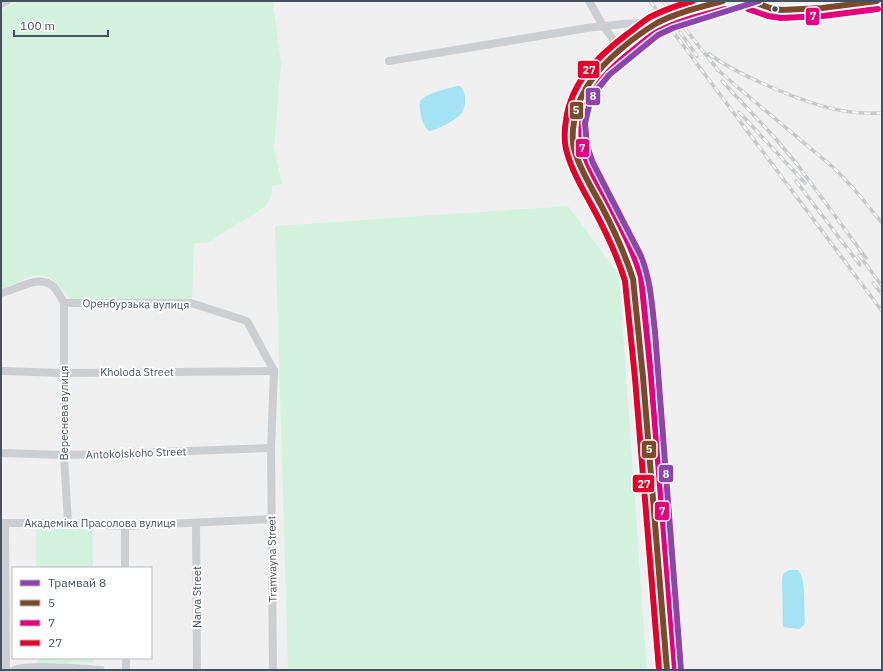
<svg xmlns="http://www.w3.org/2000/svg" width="883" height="671" viewBox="0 0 883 671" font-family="'IBM Plex Sans',sans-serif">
<rect width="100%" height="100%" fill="#f1f0f0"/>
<g fill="#d2f2de">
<path d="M 19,1 L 273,1 L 281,64 L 274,147 L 282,184 L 272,186 L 272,194 L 265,207 L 207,243 L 194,243 L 192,300 L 70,299 C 59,286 49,270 30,277 C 20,280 12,286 1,289 L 1,10 Z"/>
<path d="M 568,206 L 619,275 L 647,670 L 288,670 L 275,226 Z"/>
<rect x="36" y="527" width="57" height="41"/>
<path d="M 37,658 L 93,658 L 94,663 L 37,663 Z"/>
</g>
<g fill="#a3e3f4">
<path d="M 457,86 L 460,86 C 467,93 467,107 460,115 C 454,121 437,130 429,131 C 424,126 422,121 421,115 C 420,110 419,106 420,102 C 424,93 447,89 457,86 Z"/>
<path d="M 789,570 L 798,570 C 806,579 804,607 805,620 L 804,625 L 799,629 L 783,627 L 782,579 L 784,573 Z"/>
</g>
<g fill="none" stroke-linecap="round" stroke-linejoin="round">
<g stroke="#cccfd1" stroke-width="8">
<path d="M 589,1 L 602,24 L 620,49"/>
<path d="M 751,1 L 770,8 L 781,10 L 822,8 L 857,4 L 877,1"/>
<path d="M 1,4 L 7,1"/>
<path d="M 389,61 L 587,28 L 623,24 L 657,22"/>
<path d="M 1,293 C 18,290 38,273 54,287 C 58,292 61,297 64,303 L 191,303 L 247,321 L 274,371"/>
<path d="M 64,303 L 64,455 L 68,523"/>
<path d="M 1,371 L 64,373 L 274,371"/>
<path d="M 1,453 L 64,455 L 106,454 L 271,448"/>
<path d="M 1,523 L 68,523 L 125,526 L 272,519"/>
<path d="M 5,523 L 6,670"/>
<path d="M 196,523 L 197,670"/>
<path d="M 125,526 L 125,568"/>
<path d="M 126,658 L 126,670"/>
<path d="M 14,670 C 21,667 30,668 38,667 C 59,667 80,668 101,670"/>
<path d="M 273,670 L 271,448 L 274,371"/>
<path d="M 667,670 L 643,377 L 633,279 C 624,245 606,216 590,185 C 585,175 580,165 576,155 C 573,146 573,137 573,128 C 575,88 604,61 634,39 C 642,33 650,26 659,22 C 679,12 702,7 723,1"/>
</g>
<g stroke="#c6c8ca" stroke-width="3.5">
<g id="rail">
<path d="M 650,1 L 882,311"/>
<path d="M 663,1 L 718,70 L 735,85 L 834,168 L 855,190 L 882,223"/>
<path d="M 673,22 L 697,56"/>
<path d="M 709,54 C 727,67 746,76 766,85 C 803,101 841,116 882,113"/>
<path d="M 722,81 L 775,138 L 797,164 L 866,258"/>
<path d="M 739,112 L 805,183"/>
<path d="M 796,181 L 860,265"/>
<path d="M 859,255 L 882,286"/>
<path d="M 873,283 L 882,294"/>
</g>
</g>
<use href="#rail" stroke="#fff" stroke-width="2" stroke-dasharray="6" stroke-linecap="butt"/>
<g stroke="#fff" stroke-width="9">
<g id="bus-1">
<path d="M 751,1 L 770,8 L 781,10 L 822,8 L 877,1"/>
<path d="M 667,670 L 643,377 L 633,279 C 625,254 614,230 602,207 C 593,190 582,173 576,155 C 572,145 572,133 574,122 C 579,86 605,61 632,40 C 640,34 648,28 657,23 C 678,12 701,7 723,1"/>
</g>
</g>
<g stroke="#fff" stroke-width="9">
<g id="bus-2">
<path d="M 748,9 L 768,16 L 781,18 L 823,16 L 878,9"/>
<path d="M 675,669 L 651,376 L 641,277 C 633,250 620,225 607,200 C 598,184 588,168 583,151 C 581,142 581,132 582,123 C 586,90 611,67 637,47 C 644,41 651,35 659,31 C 680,20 703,15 725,9"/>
</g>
</g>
<g stroke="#fff" stroke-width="9">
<path id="bus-3" d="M 659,670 L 635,378 L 625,281 C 617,254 605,230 592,206 C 583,190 573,173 568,156 C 564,145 564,132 566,120 C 571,83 597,57 626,35 C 634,29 642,22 650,17 C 664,10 678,5 693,1"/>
</g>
<use href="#bus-1" stroke="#7a4b2a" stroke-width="6"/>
<use href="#bus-2" stroke="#e5007d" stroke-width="6"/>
<use href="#bus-3" stroke="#e4002b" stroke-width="6"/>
<g stroke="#fff" stroke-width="9">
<path id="tram-1" d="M 681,670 L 655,332 C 652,306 651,281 641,256 L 593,163 L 587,146 L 585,123 L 590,102 L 596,91 L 609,75 L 658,35 L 673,28 L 759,1"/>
</g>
<use href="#tram-1" stroke="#8e44ad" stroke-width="6"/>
</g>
<circle fill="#45525f" stroke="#fff" stroke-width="1.5" cx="775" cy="9" r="3.5"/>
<g text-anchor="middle" stroke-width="4" stroke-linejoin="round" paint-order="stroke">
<g font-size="11" fill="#45525f" stroke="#fff">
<text transform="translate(136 304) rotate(1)" y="4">Оренбурзька вулиця</text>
<text x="137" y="376">Kholoda Street</text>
<text transform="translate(64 413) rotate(-90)" y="4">Вереснева вулиця</text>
<text transform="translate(136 453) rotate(-2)" y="4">Antokolskoho Street</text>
<text x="100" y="527">Академіка Прасолова вулиця</text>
<text transform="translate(272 559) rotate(-91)" y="4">Tramvayna Street</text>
<text transform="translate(197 597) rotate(-90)" y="4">Narva Street</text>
</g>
</g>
<g stroke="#fff" stroke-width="1.5">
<rect x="805" y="7" width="15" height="19" rx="4" fill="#e5007d"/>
<rect x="577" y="60" width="23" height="19" rx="4" fill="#e4002b"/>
<rect x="585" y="87" width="16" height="19" rx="4" fill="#8e44ad"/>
<rect x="569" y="101" width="15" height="19" rx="4" fill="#7a4b2a"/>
<rect x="575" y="138" width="15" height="20" rx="4" fill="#e5007d"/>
<rect x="641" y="440" width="16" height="19" rx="4" fill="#7a4b2a"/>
<rect x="658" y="464" width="16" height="19" rx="4" fill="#8e44ad"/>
<rect x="632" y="474" width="23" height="19" rx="4" fill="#e4002b"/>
<rect x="654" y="501" width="16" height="20" rx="4" fill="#e5007d"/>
</g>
<g font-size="11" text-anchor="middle" font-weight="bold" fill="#fff">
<text x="813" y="20">7</text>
<text x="589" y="74">27</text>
<text x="593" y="100">8</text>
<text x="576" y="114">5</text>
<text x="582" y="152">7</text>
<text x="649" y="453">5</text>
<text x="666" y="478">8</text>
<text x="644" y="488">27</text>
<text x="662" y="515">7</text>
</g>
<rect width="883" height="671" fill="none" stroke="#45525f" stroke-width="4"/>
<rect x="12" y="567" width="140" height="92" fill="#ffffff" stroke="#b5babf"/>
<rect x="20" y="580" width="20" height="6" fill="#8e44ad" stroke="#b5babf"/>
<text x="48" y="587" font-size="12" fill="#45525f">Трамвай 8</text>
<rect x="20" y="600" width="20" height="6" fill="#7a4b2a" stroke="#b5babf"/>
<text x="48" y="607" font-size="12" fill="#45525f">5</text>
<rect x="20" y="620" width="20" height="6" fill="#e5007d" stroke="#b5babf"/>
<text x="48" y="627" font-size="12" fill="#45525f">7</text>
<rect x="20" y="640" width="20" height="6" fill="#e4002b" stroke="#b5babf"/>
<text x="48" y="647" font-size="12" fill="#45525f">27</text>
<path d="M14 30v6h94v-6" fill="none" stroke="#45525f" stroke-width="2"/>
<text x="20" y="30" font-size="12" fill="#45525f" stroke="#ffffff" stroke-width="3" paint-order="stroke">100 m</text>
</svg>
